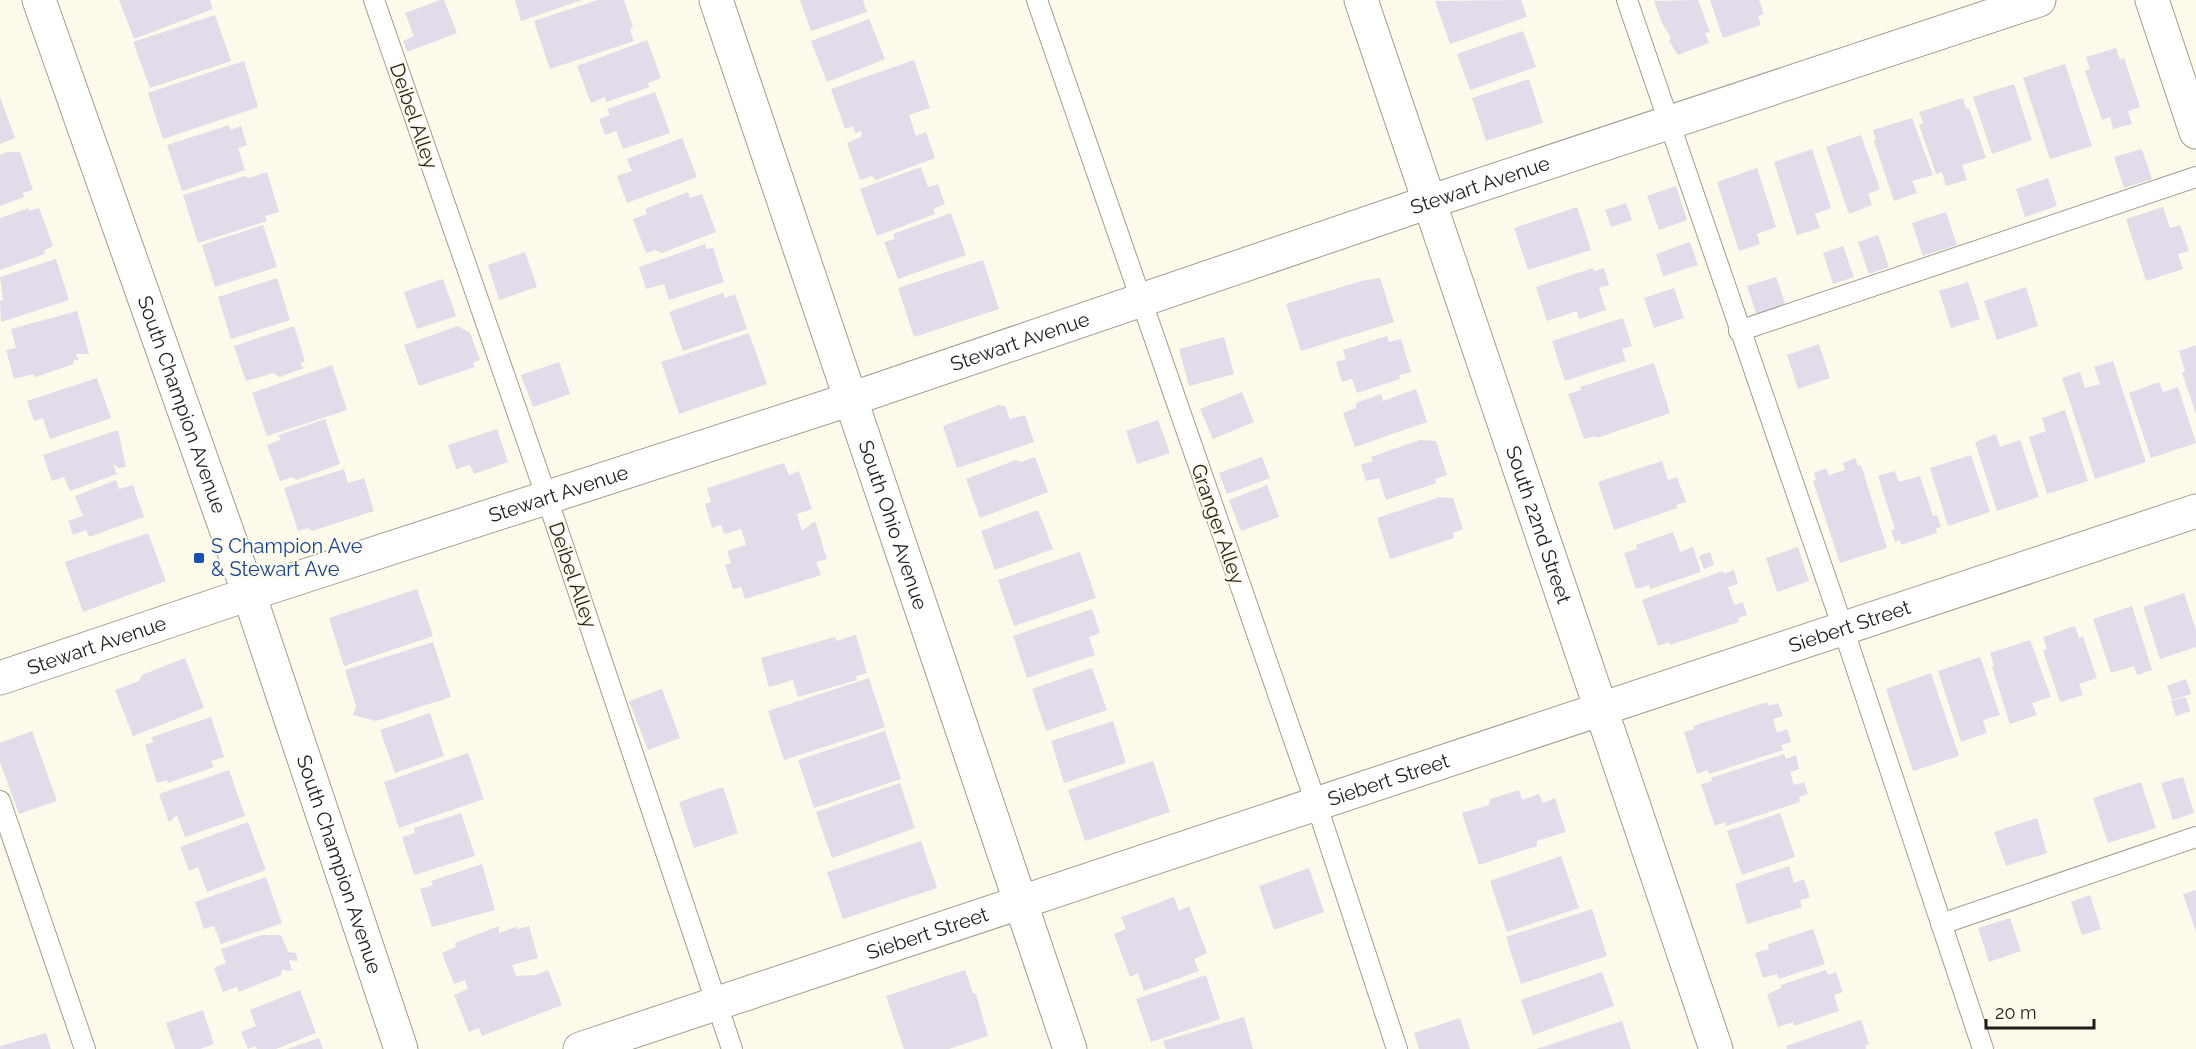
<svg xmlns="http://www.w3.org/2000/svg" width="2196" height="1049" viewBox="0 0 2196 1049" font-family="Raleway,sans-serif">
<rect width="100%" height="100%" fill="#fdfaec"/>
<g fill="#e2dbe9">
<path d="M 119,0 L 210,0 L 213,9 L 134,39 Z"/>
<path d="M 440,0 L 444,0 L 457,33 L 407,52 L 403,41 L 414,36 L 405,13 Z"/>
<path d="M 515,0 L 582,0 L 521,21 Z"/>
<path d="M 598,0 L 624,0 L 633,27 L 630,30 L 634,41 L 550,69 L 534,21 Z"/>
<path d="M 800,0 L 863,0 L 867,12 L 811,31 Z"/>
<path d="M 1521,0 L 1527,17 L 1450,44 L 1435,1 Z"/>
<path d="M 1698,0 L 1710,32 L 1705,33 L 1709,43 L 1678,55 L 1669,41 L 1671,38 L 1662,23 L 1654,1 Z"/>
<path d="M 1710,0 L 1759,0 L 1764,14 L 1758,16 L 1761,25 L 1723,38 Z"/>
<path d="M 215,15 L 231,61 L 150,88 L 133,42 Z"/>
<path d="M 869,19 L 885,59 L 827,82 L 811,41 Z"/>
<path d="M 1523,31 L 1536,67 L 1470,90 L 1457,54 Z"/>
<path d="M 647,40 L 661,78 L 648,83 L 650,87 L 606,102 L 605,97 L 591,103 L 577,66 Z"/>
<path d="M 2116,48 L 2120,60 L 2124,58 L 2140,107 L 2128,111 L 2132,124 L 2113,129 L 2110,117 L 2102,120 L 2085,71 L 2090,69 L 2086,57 Z"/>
<path d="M 914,60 L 930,108 L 909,115 L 916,136 L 926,132 L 935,158 L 876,180 L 872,176 L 860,180 L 847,143 L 861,137 L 862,131 L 855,133 L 853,126 L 845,129 L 831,89 Z"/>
<path d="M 244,61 L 258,107 L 163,139 L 148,93 Z"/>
<path d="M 2065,64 L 2092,146 L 2050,159 L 2023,78 Z"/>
<path d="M 1529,79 L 1543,123 L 1486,141 L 1472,98 Z"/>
<path d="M 2014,84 L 2032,140 L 1992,154 L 1973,97 Z"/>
<path d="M 655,92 L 670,133 L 623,149 L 616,131 L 605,135 L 599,119 L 610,115 L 607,109 Z"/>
<path d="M 0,97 L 15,138 L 0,144 Z"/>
<path d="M 1963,98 L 1966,109 L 1969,108 L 1986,158 L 1962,165 L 1967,180 L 1946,186 L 1942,172 L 1936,174 L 1919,125 L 1923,123 L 1919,112 Z"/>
<path d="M 1912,118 L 1933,175 L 1912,181 L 1917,193 L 1894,201 L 1874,141 L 1876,140 L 1873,130 Z"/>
<path d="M 229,125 L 230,130 L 241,126 L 247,145 L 238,148 L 245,170 L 182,191 L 167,145 Z"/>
<path d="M 1861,135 L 1880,189 L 1868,194 L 1872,205 L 1849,214 L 1826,147 Z"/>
<path d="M 682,138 L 697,177 L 627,203 L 617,176 L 632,171 L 627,159 Z"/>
<path d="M 1812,149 L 1831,208 L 1815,214 L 1820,228 L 1797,235 L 1774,162 Z"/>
<path d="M 2142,149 L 2152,179 L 2124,188 L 2114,157 Z"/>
<path d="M 7,152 L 20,152 L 33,190 L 23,193 L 24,197 L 0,206 L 0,155 Z"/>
<path d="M 921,167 L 928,187 L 938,184 L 945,204 L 933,209 L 935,214 L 877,236 L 860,189 Z"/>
<path d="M 1757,168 L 1776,227 L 1757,234 L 1760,244 L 1739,251 L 1717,182 Z"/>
<path d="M 267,172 L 279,212 L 265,216 L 267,221 L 198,243 L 183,195 L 245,176 L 249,178 Z"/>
<path d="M 2048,178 L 2057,206 L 2025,217 L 2016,189 Z"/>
<path d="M 1676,186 L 1687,220 L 1659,230 L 1647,196 Z"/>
<path d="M 688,192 L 690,198 L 702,194 L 716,232 L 662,253 L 655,250 L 646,253 L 633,219 L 647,214 L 645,209 Z"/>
<path d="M 1626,203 L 1632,220 L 1611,227 L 1605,210 Z"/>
<path d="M 1577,207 L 1591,250 L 1528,270 L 1514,228 Z"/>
<path d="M 2163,207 L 2170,228 L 2180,225 L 2189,251 L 2178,254 L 2183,269 L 2146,281 L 2126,219 Z"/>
<path d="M 29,208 L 28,211 L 39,208 L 53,246 L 44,250 L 45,254 L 0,270 L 0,218 Z"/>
<path d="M 1946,212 L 1957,245 L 1923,256 L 1912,223 Z"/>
<path d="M 951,213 L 966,255 L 898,279 L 884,242 L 895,239 L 893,234 Z"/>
<path d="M 263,225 L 277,267 L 215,287 L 202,245 Z"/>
<path d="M 1878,235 L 1889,267 L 1869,274 L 1858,242 Z"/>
<path d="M 1690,242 L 1698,265 L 1663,276 L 1656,254 Z"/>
<path d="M 705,244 L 707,249 L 713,248 L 724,282 L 669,300 L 664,284 L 646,289 L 639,267 Z"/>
<path d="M 1843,246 L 1854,277 L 1833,284 L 1823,253 Z"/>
<path d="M 525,252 L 537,287 L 499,300 L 488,265 Z"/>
<path d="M 56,259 L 69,300 L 1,322 L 0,301 L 3,300 L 0,277 Z"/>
<path d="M 983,260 L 999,309 L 914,337 L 898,288 Z"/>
<path d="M 1593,268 L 1594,271 L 1604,268 L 1609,285 L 1599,288 L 1606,310 L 1579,319 L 1577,311 L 1547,321 L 1536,287 Z"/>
<path d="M 1776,277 L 1786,306 L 1757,316 L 1747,286 Z"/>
<path d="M 277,278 L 290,320 L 231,339 L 218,297 Z"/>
<path d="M 1380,278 L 1394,322 L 1301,351 L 1286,304 L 1361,281 Z"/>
<path d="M 443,279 L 456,316 L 417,329 L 404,292 Z"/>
<path d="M 1968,282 L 1980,319 L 1951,328 L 1939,291 Z"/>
<path d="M 2026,287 L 2038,326 L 1997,340 L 1984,301 Z"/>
<path d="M 1674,288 L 1684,318 L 1654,328 L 1644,298 Z"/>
<path d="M 723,293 L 725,298 L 735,294 L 747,329 L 683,351 L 669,312 Z"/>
<path d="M 77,311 L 89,354 L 75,354 L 79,359 L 73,361 L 74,364 L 36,377 L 33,374 L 14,379 L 6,350 L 16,348 L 11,329 Z"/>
<path d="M 1623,318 L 1632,346 L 1622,349 L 1626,361 L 1565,381 L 1552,341 Z"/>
<path d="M 294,326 L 305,361 L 300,364 L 304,368 L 279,377 L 273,373 L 246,381 L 234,346 Z"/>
<path d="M 458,326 L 470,333 L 480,360 L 473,363 L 475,367 L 419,386 L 404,345 Z"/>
<path d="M 749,333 L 767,384 L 679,414 L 661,362 Z"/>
<path d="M 1387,336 L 1389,342 L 1401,339 L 1411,372 L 1399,375 L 1400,379 L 1357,393 L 1352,379 L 1342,382 L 1336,362 L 1346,359 L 1343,350 Z"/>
<path d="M 1224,337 L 1234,374 L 1189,386 L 1179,349 Z"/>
<path d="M 1819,344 L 1830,378 L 1798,389 L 1787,355 Z"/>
<path d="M 2196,345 L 2196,414 L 2182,373 L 2185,371 L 2179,351 Z"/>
<path d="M 2113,361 L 2146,462 L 2095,479 L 2062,378 L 2080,372 L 2085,388 L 2100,384 L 2094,367 Z"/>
<path d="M 559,362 L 570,394 L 533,407 L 521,375 Z"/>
<path d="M 1654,363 L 1670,413 L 1597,438 L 1596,436 L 1584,439 L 1568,394 L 1581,390 L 1580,387 Z"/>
<path d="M 332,365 L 347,410 L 267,436 L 252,393 Z"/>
<path d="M 97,378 L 111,418 L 50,439 L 43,418 L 34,421 L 27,401 Z"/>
<path d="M 2159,382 L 2163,392 L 2178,387 L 2196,443 L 2151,458 L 2129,393 Z"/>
<path d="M 1416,389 L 1427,422 L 1355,447 L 1343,413 L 1356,408 L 1356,403 L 1381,394 L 1383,401 Z"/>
<path d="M 1242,392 L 1254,422 L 1213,439 L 1200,409 Z"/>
<path d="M 999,405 L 1005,406 L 1010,419 L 1025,415 L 1034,442 L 957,468 L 943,426 Z"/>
<path d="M 2065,410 L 2088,481 L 2047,494 L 2029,437 L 2046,431 L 2042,418 Z"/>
<path d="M 325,419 L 340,464 L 296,480 L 293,477 L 280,481 L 267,445 L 280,440 L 279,435 Z"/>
<path d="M 1158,420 L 1170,453 L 1137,464 L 1126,431 Z"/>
<path d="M 497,429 L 508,462 L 474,474 L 470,465 L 456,469 L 448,445 Z"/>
<path d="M 118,430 L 126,467 L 119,468 L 113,464 L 117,474 L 70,491 L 64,477 L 52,481 L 43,455 Z"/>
<path d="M 1996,434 L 2000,447 L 2020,440 L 2039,497 L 1997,511 L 1975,442 Z"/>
<path d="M 1420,440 L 1436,441 L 1447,475 L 1435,479 L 1436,483 L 1386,500 L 1379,478 L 1366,481 L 1361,465 L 1373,461 L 1371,457 Z"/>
<path d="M 1971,455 L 1990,512 L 1948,526 L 1930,468 Z"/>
<path d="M 1035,457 L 1048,492 L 980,518 L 966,479 L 1016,460 L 1021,462 Z"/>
<path d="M 1262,457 L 1270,478 L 1227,494 L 1219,473 Z"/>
<path d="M 1855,458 L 1858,466 L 1861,465 L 1887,548 L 1840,563 L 1813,481 L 1816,480 L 1814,473 L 1826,468 L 1829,475 L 1845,470 L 1843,463 Z"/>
<path d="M 1662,461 L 1668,480 L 1677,477 L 1686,502 L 1676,505 L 1677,508 L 1614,530 L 1598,482 Z"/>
<path d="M 784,463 L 789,475 L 799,471 L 812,509 L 797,514 L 802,531 L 815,521 L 827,559 L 816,562 L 821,575 L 745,599 L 741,587 L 733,589 L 725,565 L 731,563 L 727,551 L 746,545 L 741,529 L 724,534 L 721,525 L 712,528 L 705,504 L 711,502 L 707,488 Z"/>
<path d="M 344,469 L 348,483 L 364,478 L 374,511 L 312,531 L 308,528 L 298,531 L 284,488 Z"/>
<path d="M 1895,471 L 1899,482 L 1920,476 L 1933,516 L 1937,515 L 1941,527 L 1936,528 L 1937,533 L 1901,545 L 1900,540 L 1895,542 L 1891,530 L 1895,529 L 1878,476 Z"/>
<path d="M 116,480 L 119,489 L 133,485 L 144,517 L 89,537 L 86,530 L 73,535 L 68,521 L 83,516 L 75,496 Z"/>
<path d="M 1267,485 L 1279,517 L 1241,531 L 1229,500 Z"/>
<path d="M 1440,497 L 1453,498 L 1463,529 L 1453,533 L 1454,538 L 1390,559 L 1377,518 Z"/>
<path d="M 1038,510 L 1053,549 L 995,570 L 981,531 Z"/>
<path d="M 1673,532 L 1680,552 L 1693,547 L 1701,572 L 1650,589 L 1649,585 L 1636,589 L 1624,553 L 1637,549 L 1636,545 Z"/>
<path d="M 148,533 L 166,581 L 83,612 L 65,562 Z"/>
<path d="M 1798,547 L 1809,581 L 1777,592 L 1766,558 Z"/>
<path d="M 1080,552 L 1096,598 L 1014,626 L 998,580 Z"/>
<path d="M 1710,552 L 1714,565 L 1704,569 L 1699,556 Z"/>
<path d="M 1734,570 L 1738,584 L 1728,587 L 1734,605 L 1743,602 L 1747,615 L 1738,618 L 1739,622 L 1670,645 L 1669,642 L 1658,646 L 1642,600 L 1723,571 L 1724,574 Z"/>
<path d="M 417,589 L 433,636 L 344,666 L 329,618 Z"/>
<path d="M 2184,593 L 2196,630 L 2196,647 L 2160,659 L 2143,607 Z"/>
<path d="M 2132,606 L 2152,670 L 2137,675 L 2134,666 L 2111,673 L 2093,619 Z"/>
<path d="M 1092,609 L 1100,633 L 1089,637 L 1095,655 L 1027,678 L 1013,636 Z"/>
<path d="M 2075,626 L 2079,638 L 2083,637 L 2097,678 L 2079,684 L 2083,695 L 2060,702 L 2043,650 L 2047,649 L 2043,637 Z"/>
<path d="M 856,635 L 867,673 L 856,676 L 857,680 L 798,697 L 793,680 L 769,687 L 761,658 L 835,637 L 836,641 Z"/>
<path d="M 2030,640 L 2051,697 L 2032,703 L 2037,715 L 2010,724 L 1992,667 L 1994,665 L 1990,653 Z"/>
<path d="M 433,642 L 451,697 L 376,721 L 353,715 L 356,706 L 345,670 Z"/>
<path d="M 1980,657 L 2000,715 L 1983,720 L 1987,733 L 1961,742 L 1938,671 Z"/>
<path d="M 185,658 L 204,708 L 133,736 L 115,690 L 139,681 L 142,675 Z"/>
<path d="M 1092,668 L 1107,710 L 1046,731 L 1032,689 Z"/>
<path d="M 1931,673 L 1959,756 L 1913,771 L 1886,689 Z"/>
<path d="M 869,678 L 885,727 L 784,760 L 768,711 Z"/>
<path d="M 2186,679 L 2191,694 L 2172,700 L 2167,686 Z"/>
<path d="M 662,689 L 680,738 L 648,750 L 629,701 Z"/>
<path d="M 2186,697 L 2190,711 L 2176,716 L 2171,701 Z"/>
<path d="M 1767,702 L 1769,706 L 1778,703 L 1783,716 L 1773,719 L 1777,733 L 1787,729 L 1791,742 L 1781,745 L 1783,750 L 1709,774 L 1708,770 L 1697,774 L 1684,732 L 1695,729 L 1693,726 Z"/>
<path d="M 430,713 L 444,756 L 395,773 L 380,730 Z"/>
<path d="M 211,717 L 224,757 L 211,761 L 214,767 L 168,783 L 167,780 L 157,783 L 145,745 L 153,742 L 152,737 Z"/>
<path d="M 1113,721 L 1126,763 L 1064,783 L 1051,741 Z"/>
<path d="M 32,731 L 57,801 L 19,814 L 0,762 L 0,743 Z"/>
<path d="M 885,731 L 901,779 L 814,808 L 798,760 Z"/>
<path d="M 468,753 L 484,799 L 399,828 L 384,782 Z"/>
<path d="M 1784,754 L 1786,759 L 1796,755 L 1799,769 L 1790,772 L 1794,785 L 1804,782 L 1808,794 L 1799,797 L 1800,802 L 1726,826 L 1725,822 L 1715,826 L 1701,784 L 1712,781 L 1711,778 Z"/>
<path d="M 1153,761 L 1170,812 L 1085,841 L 1068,790 Z"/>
<path d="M 229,770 L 245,816 L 185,837 L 177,815 L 169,822 L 159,794 Z"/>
<path d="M 2183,777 L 2194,813 L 2173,820 L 2161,783 Z"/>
<path d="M 2141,782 L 2156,828 L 2108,843 L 2093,798 Z"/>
<path d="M 900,783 L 915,828 L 832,858 L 816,812 Z"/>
<path d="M 723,787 L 738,833 L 694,848 L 679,802 Z"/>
<path d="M 1519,790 L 1522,800 L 1539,794 L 1543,803 L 1555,798 L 1566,832 L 1537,841 L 1537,846 L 1479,865 L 1462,813 L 1489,805 L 1490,799 Z"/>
<path d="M 461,813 L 475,856 L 414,875 L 402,837 L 415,833 L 414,828 Z"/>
<path d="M 1780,813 L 1795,857 L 1742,875 L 1727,831 Z"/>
<path d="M 2037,818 L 2047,853 L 2006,866 L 1994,832 Z"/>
<path d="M 248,822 L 266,870 L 207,892 L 198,867 L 189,871 L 180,847 Z"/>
<path d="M 921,841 L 937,888 L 843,919 L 827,872 Z"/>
<path d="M 1561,856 L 1579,908 L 1507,932 L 1490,881 Z"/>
<path d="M 482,864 L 495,910 L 432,927 L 420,889 L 433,885 L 431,881 Z"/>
<path d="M 1789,866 L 1794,883 L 1804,879 L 1810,897 L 1800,900 L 1802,907 L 1747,924 L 1735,884 Z"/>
<path d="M 1309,868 L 1324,912 L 1274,930 L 1259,886 Z"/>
<path d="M 266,877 L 282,923 L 221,944 L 214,926 L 204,929 L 195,902 Z"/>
<path d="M 2196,890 L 2196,932 L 2183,894 Z"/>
<path d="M 2090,895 L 2101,929 L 2082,935 L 2071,902 Z"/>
<path d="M 1174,897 L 1179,911 L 1189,906 L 1207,953 L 1194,959 L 1199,971 L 1144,991 L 1138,973 L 1130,977 L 1114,934 L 1126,929 L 1121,917 Z"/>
<path d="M 1592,909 L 1607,956 L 1521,984 L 1506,937 Z"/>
<path d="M 2010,918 L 2021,951 L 1989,962 L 1978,928 Z"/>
<path d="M 499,926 L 499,933 L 516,927 L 518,929 L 529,926 L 538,958 L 512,965 L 516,976 L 536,975 L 548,970 L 562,1005 L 482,1036 L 479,1028 L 469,1032 L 454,995 L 468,989 L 465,980 L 454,984 L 442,953 L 456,947 L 455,943 Z"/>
<path d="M 1813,929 L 1825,964 L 1779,979 L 1777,974 L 1763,978 L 1755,953 L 1769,949 L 1768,944 Z"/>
<path d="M 262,935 L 281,935 L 288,952 L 296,953 L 298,961 L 289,960 L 292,971 L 282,970 L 281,975 L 239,992 L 237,987 L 223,992 L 214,968 L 226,963 L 221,949 Z"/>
<path d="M 965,970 L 973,993 L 976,994 L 988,1036 L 949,1049 L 904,1049 L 886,996 Z"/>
<path d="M 1826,970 L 1828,975 L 1836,972 L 1843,992 L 1834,995 L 1839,1011 L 1794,1026 L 1793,1022 L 1778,1027 L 1767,994 L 1782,988 L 1781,985 Z"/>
<path d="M 1602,972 L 1614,1006 L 1533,1035 L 1521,1000 Z"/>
<path d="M 1206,975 L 1220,1019 L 1151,1042 L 1136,999 Z"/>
<path d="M 300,990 L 316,1033 L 276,1049 L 257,1049 L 255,1046 L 248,1049 L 241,1032 L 256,1026 L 250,1010 Z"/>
<path d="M 203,1010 L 214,1044 L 200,1049 L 175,1049 L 166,1023 Z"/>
<path d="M 1244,1017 L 1253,1049 L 1166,1049 L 1163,1041 Z"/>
<path d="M 1460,1018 L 1470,1049 L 1419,1049 L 1414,1033 Z"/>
<path d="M 1861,1020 L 1869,1044 L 1865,1045 L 1866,1049 L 1787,1049 L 1786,1046 Z"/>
<path d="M 1622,1021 L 1631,1049 L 1536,1049 Z"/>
<path d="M 46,1033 L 51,1049 L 0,1049 L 0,1046 Z"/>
<path d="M 319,1038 L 323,1049 L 287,1049 Z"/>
</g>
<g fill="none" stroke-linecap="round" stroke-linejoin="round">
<g stroke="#a09d90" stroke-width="22">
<g id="lane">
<path d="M 374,0 L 547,498 L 732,1049"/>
<path d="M 1037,0 L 1317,806 L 1397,1049"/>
<path d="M 1627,0 L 1843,628 L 1983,1049"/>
<path d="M 1739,331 L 2196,177"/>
<path d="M 0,801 L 85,1049"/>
<path d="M 1941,924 L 2196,837"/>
</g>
</g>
<g stroke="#a09d90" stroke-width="35">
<g id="street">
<path id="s1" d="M 1361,0 L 1716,1049"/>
<path d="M 2152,0 L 2196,132"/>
<path id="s2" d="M 0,678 L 249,594 L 851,399 L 1429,202 L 2039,0"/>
<path id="s3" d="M 580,1049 L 2196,511"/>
</g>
</g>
<g stroke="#a09d90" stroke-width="35">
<g id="secondary">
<path id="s4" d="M 39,0 L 249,594 L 401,1049"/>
<path id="s5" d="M 716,0 L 1070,1049"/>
</g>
</g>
<use href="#lane" stroke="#fff" stroke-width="20"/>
<use href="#street" stroke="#fff" stroke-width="33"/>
<use href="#secondary" stroke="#fff" stroke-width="33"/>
</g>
<rect fill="#1a4fb4" stroke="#fdfaec" stroke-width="2" x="193" y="552" width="12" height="12" rx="3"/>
<g text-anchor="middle" stroke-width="4.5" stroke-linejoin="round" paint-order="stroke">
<g font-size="20" fill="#1f1e18" stroke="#fdfaec">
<text transform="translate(414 116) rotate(71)" y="7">Deibel Alley</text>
<text dy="7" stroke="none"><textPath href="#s2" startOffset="1560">Stewart Avenue</textPath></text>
<text dy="7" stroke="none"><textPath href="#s2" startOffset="1074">Stewart Avenue</textPath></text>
<text dy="7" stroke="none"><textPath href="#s4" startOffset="429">South Champion Avenue</textPath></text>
<text dy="7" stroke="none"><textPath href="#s2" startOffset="588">Stewart Avenue</textPath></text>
<text dy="7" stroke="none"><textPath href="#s5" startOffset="554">South Ohio Avenue</textPath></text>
<text transform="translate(1218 524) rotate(71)" y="7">Granger Alley</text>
<text dy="7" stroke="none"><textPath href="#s1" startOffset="554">South 22nd Street</textPath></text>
<text transform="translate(573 575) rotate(71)" y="7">Deibel Alley</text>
<text dy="7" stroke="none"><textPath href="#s3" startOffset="1338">Siebert Street</textPath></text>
<text dy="7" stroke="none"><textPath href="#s2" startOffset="102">Stewart Avenue</textPath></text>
<text dy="7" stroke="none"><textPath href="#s3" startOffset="852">Siebert Street</textPath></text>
<text dy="7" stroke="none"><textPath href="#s4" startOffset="915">South Champion Avenue</textPath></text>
<text dy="7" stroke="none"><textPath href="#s3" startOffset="366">Siebert Street</textPath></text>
</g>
<g font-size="20" fill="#164399" stroke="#fdfaec" text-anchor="start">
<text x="211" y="553">S Champion Ave<tspan x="211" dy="23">&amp; Stewart Ave</tspan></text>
</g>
</g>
<path d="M1986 1019v9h108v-9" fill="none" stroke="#1f1e18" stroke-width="3"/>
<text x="1995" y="1019" font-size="18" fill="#1f1e18" stroke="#fdfaec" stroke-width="4.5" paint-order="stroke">20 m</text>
</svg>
